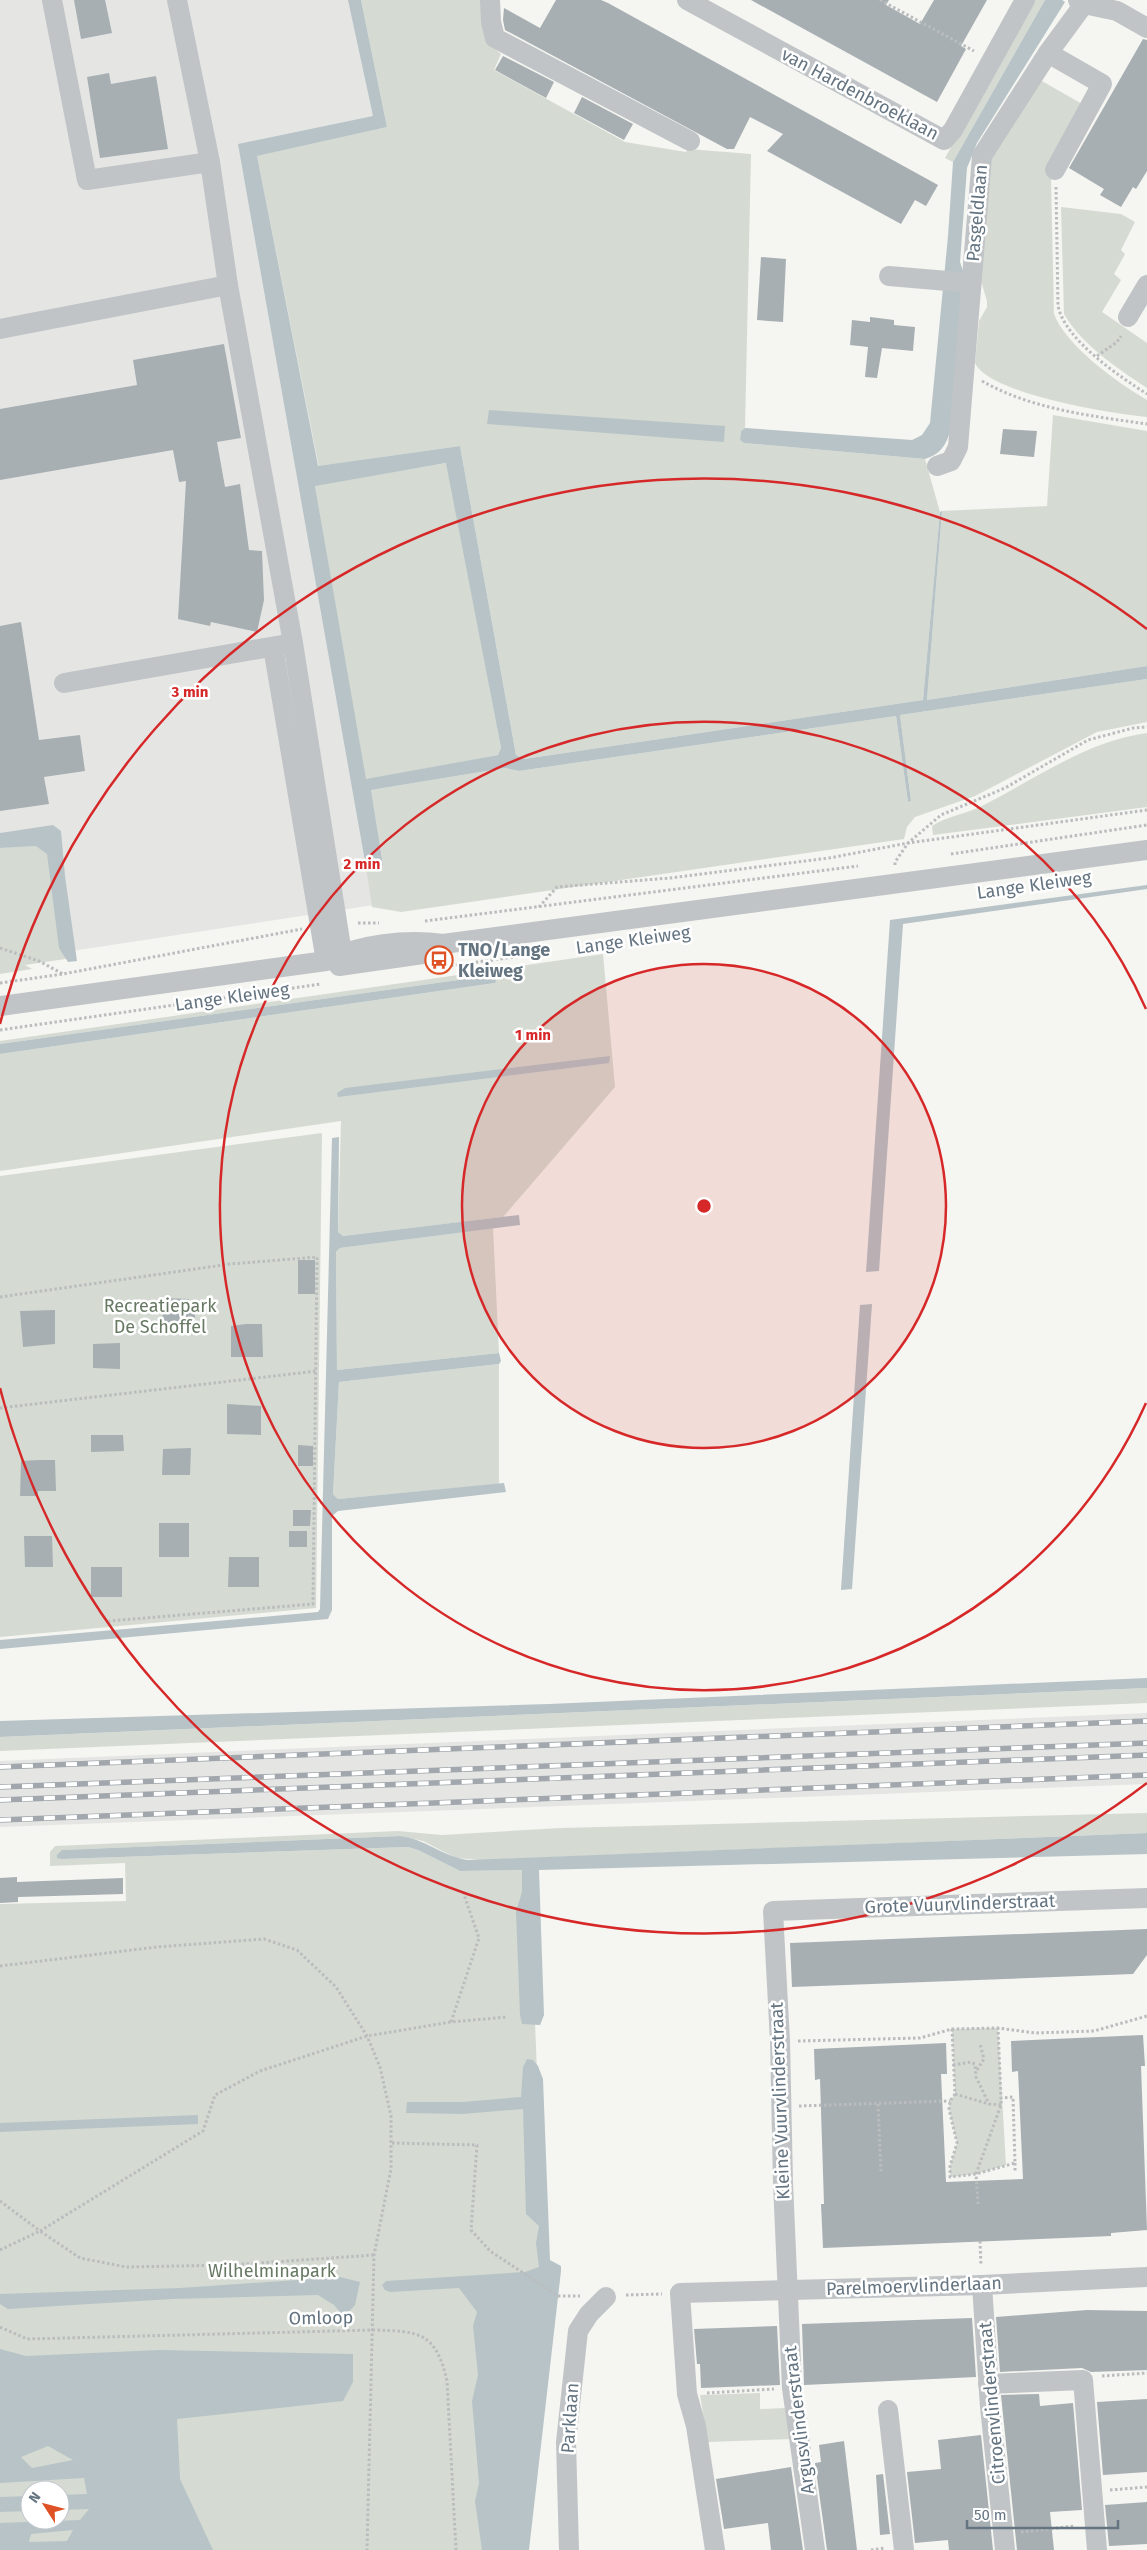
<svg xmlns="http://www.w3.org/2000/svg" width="1147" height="2550" viewBox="0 0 1147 2550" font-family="'Fira Sans',sans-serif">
<rect width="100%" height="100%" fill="#f5f5f1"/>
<g fill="#e5e6e4">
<path d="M 0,0 L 352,0 L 380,123 L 380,904 L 72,951 L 0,853 Z"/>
<path d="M 1147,1713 L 1147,1784 L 0,1827 L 0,1761 Z"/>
</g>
<g fill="#d5dbd2" fill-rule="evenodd">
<path d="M 361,0 L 487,0 L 491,45 L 501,54 L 494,70 L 625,142 L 686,152 L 688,149 L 751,154 L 745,428 L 741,431 L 740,440 L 744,443 L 925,459 L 940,512 L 923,700 L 524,759 L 516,755 L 460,446 L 319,466 L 257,156 L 387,127 Z"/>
<path d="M 1032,0 L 1045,0 L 953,162 L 945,158 Z"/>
<path d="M 1040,80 L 1084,105 L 1051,178 L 1054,314 C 1066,346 1118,383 1147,400 L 1147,417 C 1113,414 989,394 975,363 L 979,321 L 987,307 L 987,301 L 981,281 L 988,169 L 994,151 Z"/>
<path d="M 1061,207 L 1121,214 L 1135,222 L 1121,250 L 1125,254 L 1114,274 L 1121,280 L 1102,312 L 1147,343 L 1147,388 C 1117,368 1082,345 1064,314 Z"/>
<path d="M 1053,415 L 1147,431 L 1147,666 L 927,700 L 942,511 L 1047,506 Z"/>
<path d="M 447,463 L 501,748 L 498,755 L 365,780 L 315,485 Z"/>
<path d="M 1147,679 L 1147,722 L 1097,732 L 975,796 L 915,817 L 907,827 L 904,839 L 401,912 L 372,907 L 366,867 L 383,864 L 371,790 L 505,768 L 519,771 L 896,716 L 908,802 L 911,801 L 900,715 Z"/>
<path d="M 1147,733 L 1147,807 L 933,835 L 932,826 C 947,816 966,814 982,806 C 1035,779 1087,741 1147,733 Z"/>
<path d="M 36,846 L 47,852 L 72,958 L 25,965 L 32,969 L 0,974 L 0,848 Z"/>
<path d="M 603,954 L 615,1087 L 503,1217 L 343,1236 L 338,1232 L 341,1121 L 0,1171 L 0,1054 L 495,983 L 494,975 L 0,1044 L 0,1041 Z"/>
<path d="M 322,1133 L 316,1608 L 0,1637 L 0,1176 Z"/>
<path d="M 493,1228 L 499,1353 L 337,1370 L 336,1252 L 340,1248 Z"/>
<path d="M 499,1364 L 499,1484 L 338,1499 L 333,1494 L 339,1382 Z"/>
<path d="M 1147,1688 L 1147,1703 L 0,1751 L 0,1737 Z"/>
<path d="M 1147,1813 L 1147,1833 L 482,1860 L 456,1858 L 423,1841 L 400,1836 L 63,1850 L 63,1859 L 408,1847 L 418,1850 L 460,1871 L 529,1870 L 545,2276 L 518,2550 L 0,2550 L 0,1904 L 126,1901 L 125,1863 L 50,1866 L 50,1852 L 55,1846 L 398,1831 L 442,1835 L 561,1828 ZM 30,2490 L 60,2490 L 60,2520 L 30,2520 Z"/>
<path d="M 998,2028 L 1006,2165 L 976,2174 L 950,2177 L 950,2166 L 957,2143 L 949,2109 L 950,2101 L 955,2094 L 952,2029 Z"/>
<path d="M 760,2393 L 760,2409 L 785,2408 L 792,2439 L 708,2442 L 700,2395 Z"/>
</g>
<g fill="#b7c3c7" fill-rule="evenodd">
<path d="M 348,0 L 361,0 L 387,127 L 257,156 L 318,466 L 460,446 L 516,755 L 524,759 L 923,700 L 940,512 L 942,511 L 927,700 L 1147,666 L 1147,679 L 900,715 L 911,801 L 908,802 L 896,716 L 519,771 L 505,768 L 371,790 L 383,865 L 366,867 L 238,144 L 373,116 ZM 446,463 L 501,748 L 498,755 L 366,779 L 315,486 Z"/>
<path d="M 1045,0 L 1062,0 L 1065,2 L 977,143 L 967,168 L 960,262 L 964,274 L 950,432 C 945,447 940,454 925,459 L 744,443 L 740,440 L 741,431 L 745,428 L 912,440 L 922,435 L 930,423 L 948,236 L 953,162 Z"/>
<path d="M 489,410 L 725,426 L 724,442 L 487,424 Z"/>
<path d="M 53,825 L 61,831 L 65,876 L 77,961 L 68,962 L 59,948 L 47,854 L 36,846 L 0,848 L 0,833 Z"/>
<path d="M 1147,885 L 1147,889 L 903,924 L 879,1271 L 866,1272 L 890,920 Z"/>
<path d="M 494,975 L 497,978 L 495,983 L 0,1054 L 0,1044 Z"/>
<path d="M 610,1056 L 609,1063 L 338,1097 L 337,1093 L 345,1088 Z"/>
<path d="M 339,1137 L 338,1232 L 343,1236 L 519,1215 L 520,1225 L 340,1248 L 336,1252 L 337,1370 L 499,1353 L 501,1361 L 499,1364 L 339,1382 L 333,1494 L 338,1499 L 504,1483 L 506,1492 L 338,1511 L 332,1516 L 332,1610 L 328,1619 L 0,1649 L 0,1640 L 318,1612 L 320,1609 L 332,1138 Z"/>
<path d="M 872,1304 L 852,1589 L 841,1590 L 860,1305 Z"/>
<path d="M 1147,1678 L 1147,1688 L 0,1737 L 0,1721 L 549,1704 Z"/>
<path d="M 1147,1833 L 1147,1854 L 539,1870 L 544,2015 L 540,2025 L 522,2024 L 520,2015 L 516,1911 L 522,1892 L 522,1870 L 460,1871 L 418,1850 L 408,1847 L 63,1859 L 57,1858 L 57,1855 L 62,1850 L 400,1836 C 425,1839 444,1857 468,1860 Z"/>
<path d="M 527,2059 L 533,2060 L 538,2066 L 543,2079 L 550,2260 L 561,2266 L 561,2271 L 529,2550 L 482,2550 L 475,2501 L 479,2483 L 472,2401 L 478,2375 L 473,2326 L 477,2312 L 459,2288 L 390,2292 L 385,2290 L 382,2285 L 386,2281 L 525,2272 L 539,2267 L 536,2243 L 539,2226 L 526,2214 L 523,2109 L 463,2114 L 406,2113 L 407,2102 L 463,2102 L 521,2097 L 523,2067 Z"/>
<path d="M 198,2115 L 198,2124 L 0,2132 L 0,2123 Z"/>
<path d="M 340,2277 L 360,2282 L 355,2305 L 344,2317 L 334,2305 L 318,2295 L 172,2299 L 8,2309 L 0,2304 L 0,2294 L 180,2288 Z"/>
<path d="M 0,2349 L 26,2356 L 159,2350 L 353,2354 L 353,2382 L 343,2401 L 177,2419 L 180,2479 L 213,2550 L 0,2550 L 0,2523 L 80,2520 L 89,2509 L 60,2510 L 60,2495 L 87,2494 L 84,2478 L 0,2483 ZM 48,2446 L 73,2460 L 32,2468 L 21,2457 ZM 73,2530 L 67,2541 L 29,2542 L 31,2534 Z"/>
<path d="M 30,2496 L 30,2511 L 0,2512 L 0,2497 Z"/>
</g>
<g fill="#a7afb3">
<path d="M 74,0 L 105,0 L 112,33 L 81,39 Z"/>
<path d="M 556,0 L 601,0 L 608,3 L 938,185 L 926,206 L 915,200 L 901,224 L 767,151 L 783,134 L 750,117 L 734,149 L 727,149 L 505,30 L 503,20 L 504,8 L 540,28 Z"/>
<path d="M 751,0 L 889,0 L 886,5 L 920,24 L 934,0 L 987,0 L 961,46 L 966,49 L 937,102 Z"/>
<path d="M 1143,39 L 1147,40 L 1147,171 L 1136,189 L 1133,187 L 1121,207 L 1100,195 L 1104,189 L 1069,168 Z"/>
<path d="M 503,56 L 554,82 L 546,98 L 495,70 Z"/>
<path d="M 109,73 L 111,84 L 156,76 L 168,149 L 100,158 L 87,77 Z"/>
<path d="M 582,97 L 633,124 L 624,140 L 574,113 Z"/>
<path d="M 761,257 L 786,259 L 783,322 L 757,320 Z"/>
<path d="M 870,317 L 894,320 L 894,325 L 915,327 L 913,351 L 882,348 L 877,378 L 865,377 L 868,347 L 850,345 L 852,320 L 870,322 Z"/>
<path d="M 224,344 L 241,438 L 217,442 L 225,487 L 240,484 L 249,550 L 262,551 L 264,600 L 257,632 L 211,622 L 210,626 L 178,619 L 186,481 L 179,482 L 173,450 L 0,480 L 0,409 L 137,385 L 133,360 Z"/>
<path d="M 1003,429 L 1037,431 L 1034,457 L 1000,454 Z"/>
<path d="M 21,622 L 39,740 L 80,735 L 85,771 L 44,777 L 49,804 L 0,811 L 0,626 Z"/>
<rect x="298" y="1260" width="17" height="34"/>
<path d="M 163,1298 L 189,1299 L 189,1309 L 195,1309 L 195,1330 L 162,1330 Z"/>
<path d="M 55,1310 L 55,1344 L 23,1347 L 20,1311 Z"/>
<path d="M 246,1324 L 262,1324 L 263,1357 L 231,1357 L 231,1326 Z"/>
<path d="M 120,1343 L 120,1369 L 93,1368 L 93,1344 Z"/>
<path d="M 227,1404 L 261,1406 L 261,1435 L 227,1434 Z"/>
<path d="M 91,1435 L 123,1435 L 124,1451 L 91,1452 Z"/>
<path d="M 298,1445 L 313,1446 L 313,1466 L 298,1466 Z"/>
<path d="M 191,1448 L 190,1475 L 162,1475 L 163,1449 Z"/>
<path d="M 39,1460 L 55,1460 L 56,1491 L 38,1491 L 38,1496 L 20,1496 L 21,1461 Z"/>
<path d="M 293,1510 L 311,1510 L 310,1526 L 293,1526 Z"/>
<rect x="159" y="1523" width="30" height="34"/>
<rect x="289" y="1531" width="18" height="16"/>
<path d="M 24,1536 L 52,1536 L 53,1567 L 25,1567 Z"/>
<path d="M 229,1557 L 259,1557 L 259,1587 L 228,1587 Z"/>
<rect x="91" y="1567" width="31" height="30"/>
<path d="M 17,1877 L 17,1882 L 123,1878 L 123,1894 L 18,1897 L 18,1902 L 0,1903 L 0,1878 Z"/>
<path d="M 1147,1929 L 1147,1955 L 1133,1974 L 792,1987 L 790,1943 Z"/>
<path d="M 1143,2035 L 1145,2066 L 1141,2066 L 1147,2230 L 1111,2233 L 1111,2236 L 823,2248 L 821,2204 L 824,2204 L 820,2079 L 815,2080 L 814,2049 L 946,2043 L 947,2074 L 941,2074 L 946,2182 L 1023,2179 L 1018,2071 L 1012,2072 L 1011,2041 Z"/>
<path d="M 1087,2310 L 1147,2311 L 1147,2370 L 1091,2372 L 1082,2368 L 1000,2372 L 996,2317 Z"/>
<path d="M 972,2318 L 976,2377 L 804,2385 L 802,2324 Z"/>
<path d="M 777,2326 L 780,2385 L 701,2388 L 700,2364 L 697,2364 L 694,2329 Z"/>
<path d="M 1039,2394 L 1040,2406 L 1073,2403 L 1082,2510 L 1050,2512 L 1054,2550 L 1017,2550 L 1001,2395 Z"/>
<path d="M 1147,2399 L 1147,2472 L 1103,2475 L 1097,2402 Z"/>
<path d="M 981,2435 L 993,2550 L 949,2550 L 948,2540 L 915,2543 L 907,2472 L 941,2469 L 938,2440 Z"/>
<path d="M 844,2441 L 857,2550 L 827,2550 L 815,2463 L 821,2462 L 819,2445 Z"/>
<path d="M 791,2467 L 803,2550 L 771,2550 L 768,2523 L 724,2529 L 716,2479 Z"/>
<path d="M 883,2474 L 890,2534 L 880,2535 L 876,2475 Z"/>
<path d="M 1147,2502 L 1147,2544 L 1109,2546 L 1105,2505 Z"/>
</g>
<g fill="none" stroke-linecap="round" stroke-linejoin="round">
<g stroke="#babcbe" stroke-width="3" stroke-dasharray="2.5 2.5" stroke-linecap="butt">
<path d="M 880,0 L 974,51"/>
<path d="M 1056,187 L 1058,306 C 1065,340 1119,376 1147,394"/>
<path d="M 1097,356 L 1117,342 L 1121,336"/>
<path d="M 982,381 C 1031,409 1091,416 1147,424"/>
<path d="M 951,854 L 1147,825"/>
<path d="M 895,865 L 895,862 L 908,843 L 1147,810"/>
<path d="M 539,907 L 557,887 L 670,878 L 829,858 L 908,843 L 941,815 L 1005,788 L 1088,740 L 1133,728 L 1147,727"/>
<path d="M 425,921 L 858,866"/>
<path d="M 358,923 L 379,923"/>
<path d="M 0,948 L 39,961 L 63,974"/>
<path d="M 441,967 L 551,952"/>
<path d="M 0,983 L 63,974 L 302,929"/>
<path d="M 0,1030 L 321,984"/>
<path d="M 0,1297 L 230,1264 L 317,1257 L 313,1604 L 109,1621"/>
<path d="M 0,1408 L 317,1371"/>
<path d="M 0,1966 L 157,1947 L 264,1939 L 297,1950 L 336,1987 L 367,2036 L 380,2067 L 391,2116 L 391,2169 L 374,2255 L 367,2550"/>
<path d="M 451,2022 L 479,1938 L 463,1892"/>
<path d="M 952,2029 L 955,2094 L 950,2101 L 949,2109 L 957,2143 L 950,2166 L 950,2177 L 976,2174 L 1015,2163 L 1013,2097 L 1001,2098 L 998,2028"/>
<path d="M 798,2041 L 920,2038 L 952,2029 L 998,2028 L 1035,2033 L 1094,2031 L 1147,2016"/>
<path d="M 953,2065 L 971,2062 L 975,2064 L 976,2077 L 989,2104"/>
<path d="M 977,2070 L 984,2059 L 980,2044"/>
<path d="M 955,2094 L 989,2104 L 1001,2105"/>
<path d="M 878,2104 L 881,2172"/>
<path d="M 799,2106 L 950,2101"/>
<path d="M 392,2143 L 477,2145 L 471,2230 L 490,2251 L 558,2296 L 580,2296"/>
<path d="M 1015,2163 L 1015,2172"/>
<path d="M 0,2201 L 40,2231 L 203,2131 L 215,2095 L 260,2071 L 367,2036 L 451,2022 L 507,2017"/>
<path d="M 978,2204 L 976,2174 L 1001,2105 L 1001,2098"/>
<path d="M 980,2241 L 981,2266"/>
<path d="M 0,2250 L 40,2231 L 80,2258 L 126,2267 L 230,2265 L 374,2255"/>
<path d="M 626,2295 L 662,2294"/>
<path d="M 0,2327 L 27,2339 L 373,2330 C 419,2331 436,2332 447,2381 L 456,2550"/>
<path d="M 1102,2376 L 1147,2373"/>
<path d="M 707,2393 L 774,2389"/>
<path d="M 1110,2490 L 1147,2487"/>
<path d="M 1021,2532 L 1075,2526"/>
<path d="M 871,2550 L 885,2548"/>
</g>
<g stroke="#c0c4c7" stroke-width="20">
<path d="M 52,0 L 87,180 L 210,162"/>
<path d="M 490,0 L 491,22 L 495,38 L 690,141"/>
<path d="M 687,0 L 944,140 L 953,130 L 1025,0"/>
<path d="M 1078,0 L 1084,4 L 1117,11 L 1147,28"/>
<path d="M 1048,53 L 1102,84 L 1055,170"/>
<path d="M 889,276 L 971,283"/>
<path d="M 1128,317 L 1147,285"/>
<path d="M 0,329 L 228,285"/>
<path d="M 937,466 L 951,461 L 958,447 L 982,156 L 1048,53 L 1084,4"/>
<path d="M 293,643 L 342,953 L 341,964"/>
<path d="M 273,647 L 326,961"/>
<path d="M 64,683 L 293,643 L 228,285 L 210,162 L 177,0"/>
<path d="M 339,966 L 423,954 L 431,950"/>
<path d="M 0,1006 L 326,961 C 360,944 406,939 443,944 L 1147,850"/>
<path d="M 982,2285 L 990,2407 L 1005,2550"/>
<path d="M 988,2384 L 1083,2380 L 1097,2550"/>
<path d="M 888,2410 L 904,2550"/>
<path d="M 569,2550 L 566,2442 L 578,2331 L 589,2314 L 606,2297"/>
<path d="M 715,2550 L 696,2426 L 687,2394 L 680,2293 L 982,2285 L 1147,2277"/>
<path d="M 815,2550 L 792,2388 L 783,2183 L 780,2041 L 773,1911 L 1147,1898"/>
</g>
<g stroke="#a1a7ac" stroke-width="5.5">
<g id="rail">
<path d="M 0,1767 L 1147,1721"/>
<path d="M 0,1787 L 1147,1743"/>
<path d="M 0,1800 L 1147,1755"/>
<path d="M 0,1820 L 1147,1775"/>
</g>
</g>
<use href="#rail" stroke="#fff" stroke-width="4" stroke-dasharray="11" stroke-linecap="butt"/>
</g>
<circle cx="704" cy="1206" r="242" fill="#d62828" fill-opacity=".12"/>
<g fill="none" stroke="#d62828" stroke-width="2.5">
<circle cx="704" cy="1206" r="242"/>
<path d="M1146 1403A484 484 0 1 1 1146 1009"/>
<path d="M1147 1783A727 727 0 0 1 0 1388M0 1024A727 727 0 0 1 1147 629"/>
</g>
<defs>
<g id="bus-ring" transform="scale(1.4375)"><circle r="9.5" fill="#fff" stroke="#df5226" stroke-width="1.5"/><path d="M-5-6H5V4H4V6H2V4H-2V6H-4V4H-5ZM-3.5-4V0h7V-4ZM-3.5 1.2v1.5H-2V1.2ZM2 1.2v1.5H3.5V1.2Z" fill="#df5226"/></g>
</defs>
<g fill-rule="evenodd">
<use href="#bus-ring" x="439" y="960"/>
</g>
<g text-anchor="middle" stroke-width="5" stroke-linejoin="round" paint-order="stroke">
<g font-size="18" fill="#647481" stroke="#fff">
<text transform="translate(860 94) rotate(28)" y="6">van Hardenbroeklaan</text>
<text transform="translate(977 213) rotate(-85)" y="6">Pasgeldlaan</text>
<text transform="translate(1034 885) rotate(-8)" y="6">Lange Kleiweg</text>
<text transform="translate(633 940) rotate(-8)" y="6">Lange Kleiweg</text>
<text transform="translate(232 997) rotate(-8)" y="6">Lange Kleiweg</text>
<text transform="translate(960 1904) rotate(-2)" y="6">Grote Vuurvlinderstraat</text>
<text transform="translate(780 2101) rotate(-92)" y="6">Kleine Vuurvlinderstraat</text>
<text transform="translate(914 2286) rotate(-2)" y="6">Parelmoervlinderlaan</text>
<text transform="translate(321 2318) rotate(-1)" y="6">Omloop</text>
<text transform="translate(992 2403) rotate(-95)" y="6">Citroenvlinderstraat</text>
<text transform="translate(570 2418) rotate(-86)" y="6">Parklaan</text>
<text transform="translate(799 2420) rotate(-97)" y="6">Argusvlinderstraat</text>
</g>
<g font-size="18" font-weight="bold" fill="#647481" stroke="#fff" text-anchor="start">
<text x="458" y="956">TNO/Lange<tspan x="458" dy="21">Kleiweg</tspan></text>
</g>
<g font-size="18" fill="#677963" stroke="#fff">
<text x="160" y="1312">Recreatiepark<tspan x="160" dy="21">De Schoffel</tspan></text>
<text x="272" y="2277">Wilhelminapark</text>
</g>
</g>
<circle cx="704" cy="1206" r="8" fill="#d62828" stroke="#fff" stroke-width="2.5"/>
<g font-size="15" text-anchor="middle" font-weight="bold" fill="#d62828" stroke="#fff" stroke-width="5" stroke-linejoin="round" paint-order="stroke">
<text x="190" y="697">3 min</text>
<text x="362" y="869">2 min</text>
<text x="533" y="1040">1 min</text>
</g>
<g transform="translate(45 2505) rotate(306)"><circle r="24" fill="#ffffff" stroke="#c1c7cd"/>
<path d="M0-4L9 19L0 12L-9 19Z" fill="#df5226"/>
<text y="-8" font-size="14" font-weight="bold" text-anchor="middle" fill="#647481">N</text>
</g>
<path d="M967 2520v8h151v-8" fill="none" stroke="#647481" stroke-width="2.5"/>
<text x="974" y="2520" font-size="15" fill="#647481" stroke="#ffffff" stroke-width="4" paint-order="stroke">50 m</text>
</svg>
